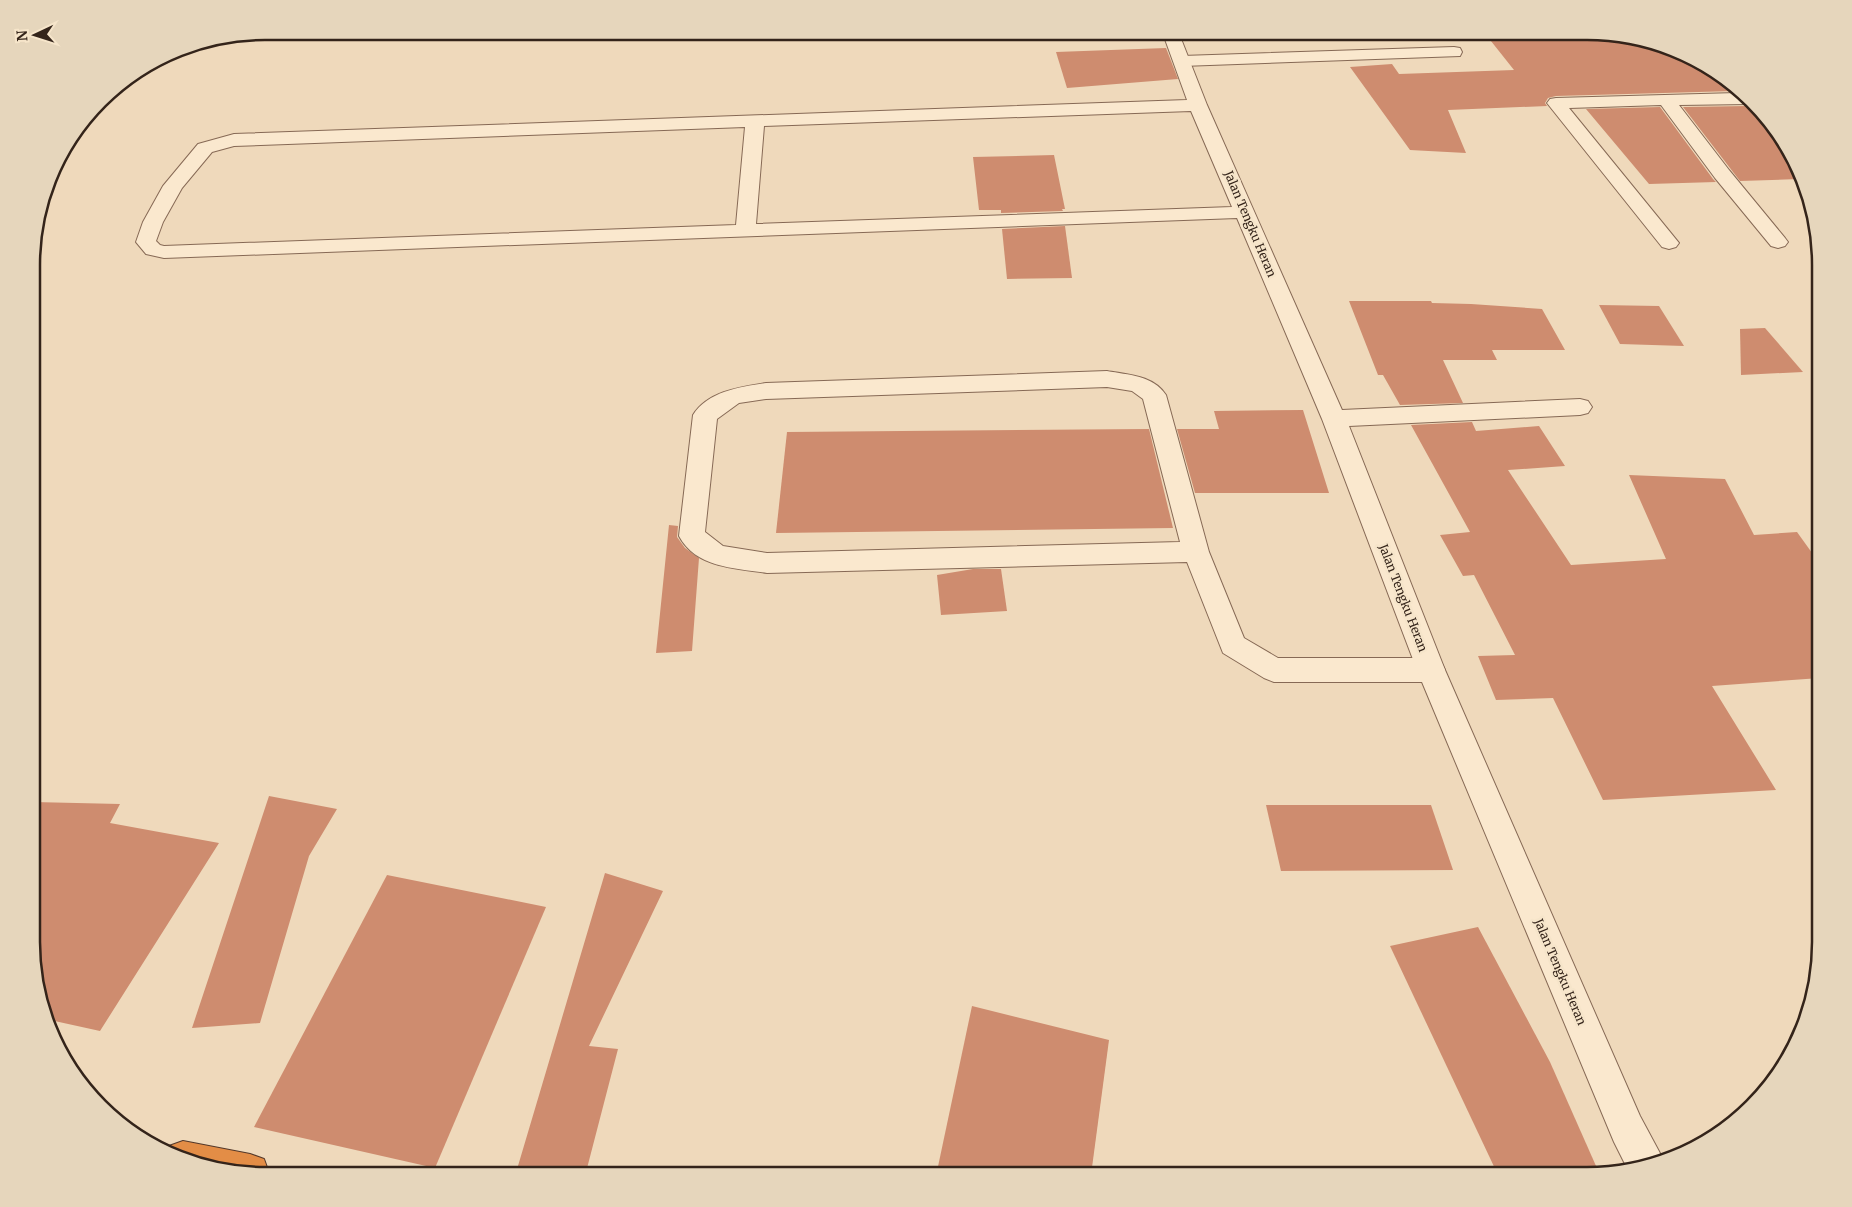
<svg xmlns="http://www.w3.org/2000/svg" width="1852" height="1207" viewBox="0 0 1852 1207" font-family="Merriweather,serif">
<rect width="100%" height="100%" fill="#efd9bb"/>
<g fill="#ce8c6f">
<path d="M 1483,31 L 1587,31 L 1662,44 L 1714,69 L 1734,91 L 1556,96 L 1548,98 L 1545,103 L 1547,106 L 1448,110 L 1466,153 L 1410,150 L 1350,67 L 1392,64 L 1399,74 L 1514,70 Z"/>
<path d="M 1166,48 L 1178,79 L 1067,88 L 1056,52 Z"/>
<path d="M 1747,106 L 1791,152 L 1799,179 L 1740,181 L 1683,107 Z"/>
<path d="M 1660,107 L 1713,179 L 1716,182 L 1649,184 L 1586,109 Z"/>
<path d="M 1054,155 L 1065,209 L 1062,209 L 1063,211 L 1001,213 L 1001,210 L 979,210 L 973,157 Z"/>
<path d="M 1065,226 L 1072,278 L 1007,279 L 1002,229 Z"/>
<path d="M 1349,301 L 1431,301 L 1432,303 L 1471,304 L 1542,309 L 1565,350 L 1492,350 L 1497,360 L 1443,360 L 1463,403 L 1400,405 L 1383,375 L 1378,375 Z"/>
<path d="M 1599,305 L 1659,306 L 1684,346 L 1620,344 Z"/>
<path d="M 1765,328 L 1803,372 L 1741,375 L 1740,329 Z"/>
<path d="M 1303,410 L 1329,493 L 1195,493 L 1177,429 L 1219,429 L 1214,411 Z"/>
<path d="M 1472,422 L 1476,431 L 1539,426 L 1565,466 L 1508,470 L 1571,565 L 1666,559 L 1629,475 L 1725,479 L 1754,535 L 1797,532 L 1820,564 L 1820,678 L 1712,686 L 1776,790 L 1603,800 L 1553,698 L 1496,700 L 1478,656 L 1515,655 L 1474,575 L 1463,576 L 1440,535 L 1470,532 L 1411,425 Z"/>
<path d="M 1149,429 L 1173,528 L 776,533 L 787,432 Z"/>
<path d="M 669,525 L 678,526 L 677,537 L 685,548 L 699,558 L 692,651 L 656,653 Z"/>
<path d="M 973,569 L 1001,569 L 1007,611 L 941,615 L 937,575 Z"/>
<path d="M 269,796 L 337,809 L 309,856 L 260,1023 L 192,1028 Z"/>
<path d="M 33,802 L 120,804 L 110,823 L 219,843 L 100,1031 L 50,1020 L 33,972 Z"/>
<path d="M 1266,805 L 1431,805 L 1453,870 L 1281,871 Z"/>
<path d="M 605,873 L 663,891 L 589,1046 L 618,1049 L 585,1176 L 515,1176 Z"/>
<path d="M 387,875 L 546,907 L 435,1168 L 254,1127 Z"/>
<path d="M 1478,927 L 1550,1062 L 1600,1175 L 1498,1175 L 1390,946 Z"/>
<path d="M 972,1006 L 1109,1040 L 1091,1175 L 936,1176 Z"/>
</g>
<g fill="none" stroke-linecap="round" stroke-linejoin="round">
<g stroke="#866955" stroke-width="2">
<g id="lane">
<path d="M 1454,47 L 1460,48 L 1462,52 L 1460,56 L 1182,66 L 1176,65 L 1174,61 L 1176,57 L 1182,56 Z"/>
<path d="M 1737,93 L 1748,104 L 1679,105 L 1729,170 L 1785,238 L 1788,242 L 1785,246 L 1778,248 L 1771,246 L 1715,178 L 1661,105 L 1569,108 L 1679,243 L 1676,247 L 1669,249 L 1662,247 L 1547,103 L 1550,99 L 1556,98 Z"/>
<path d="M 1107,371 C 1128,375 1153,375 1166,395 L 1209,552 L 1244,638 L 1278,658 L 1431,658 L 1441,662 L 1445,670 L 1441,678 L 1431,682 L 1274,682 L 1264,678 L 1223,653 L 1187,562 L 767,573 C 735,568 696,568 679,536 L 693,415 C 708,391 741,387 766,383 ZM 1107,387 L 1132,391 L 1143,399 L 1180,542 L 767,553 L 723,546 L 705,532 L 717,419 L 739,403 L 766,399 Z"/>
</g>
</g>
<g stroke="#866955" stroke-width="2">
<path id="street" d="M 1162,31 L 1178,31 L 1207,105 L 1342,410 L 1580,399 L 1588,401 L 1592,407 L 1588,413 L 1580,415 L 1349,426 L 1445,670 L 1640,1116 L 1662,1157 L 1627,1168 L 1614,1142 L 1417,670 L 1322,419 L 1237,218 L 164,258 L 146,254 L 136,242 L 143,222 L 163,186 L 198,144 L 234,134 L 1187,100 ZM 1191,111 L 1232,207 L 756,224 L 764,126 ZM 745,127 L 736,225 L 164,246 L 160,245 L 156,241 L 163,222 L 182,188 L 212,152 L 234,146 Z"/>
</g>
<g stroke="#53382a" stroke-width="2">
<path id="highway" d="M 183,1141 L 250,1154 L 264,1159 L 269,1173 L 268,1176 L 265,1176 L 190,1163 L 167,1152 L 169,1146 Z"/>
</g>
<use href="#lane" fill="#fae8ce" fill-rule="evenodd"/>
<use href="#street" fill="#fae8ce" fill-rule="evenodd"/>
<use href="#highway" fill="#e38d46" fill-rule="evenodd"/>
</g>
<g text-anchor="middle" stroke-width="5" stroke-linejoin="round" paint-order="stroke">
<g font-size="12" fill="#34241a" stroke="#f6e5ca">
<text transform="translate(1250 224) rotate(67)" y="4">Jalan Tengku Heran</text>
<text transform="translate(1403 598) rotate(69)" y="4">Jalan Tengku Heran</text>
<text transform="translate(1560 972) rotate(67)" y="4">Jalan Tengku Heran</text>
</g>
</g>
<path d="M0 0H1852V1207H0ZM265 40H1587A225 225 0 0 1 1812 265V942A225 225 0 0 1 1587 1167H265A225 225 0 0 1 40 942V265A225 225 0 0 1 265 40Z" fill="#e6d6bc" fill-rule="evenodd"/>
<path fill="none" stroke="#34241a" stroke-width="2.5" d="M265 40H1587A225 225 0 0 1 1812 265V942A225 225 0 0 1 1587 1167H265A225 225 0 0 1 40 942V265A225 225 0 0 1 265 40Z"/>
<g transform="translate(35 35) rotate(266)" stroke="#f6e5ca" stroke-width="4" paint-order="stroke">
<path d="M0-4L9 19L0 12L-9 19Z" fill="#34241a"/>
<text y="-8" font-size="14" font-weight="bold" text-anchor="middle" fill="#34241a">N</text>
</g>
</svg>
